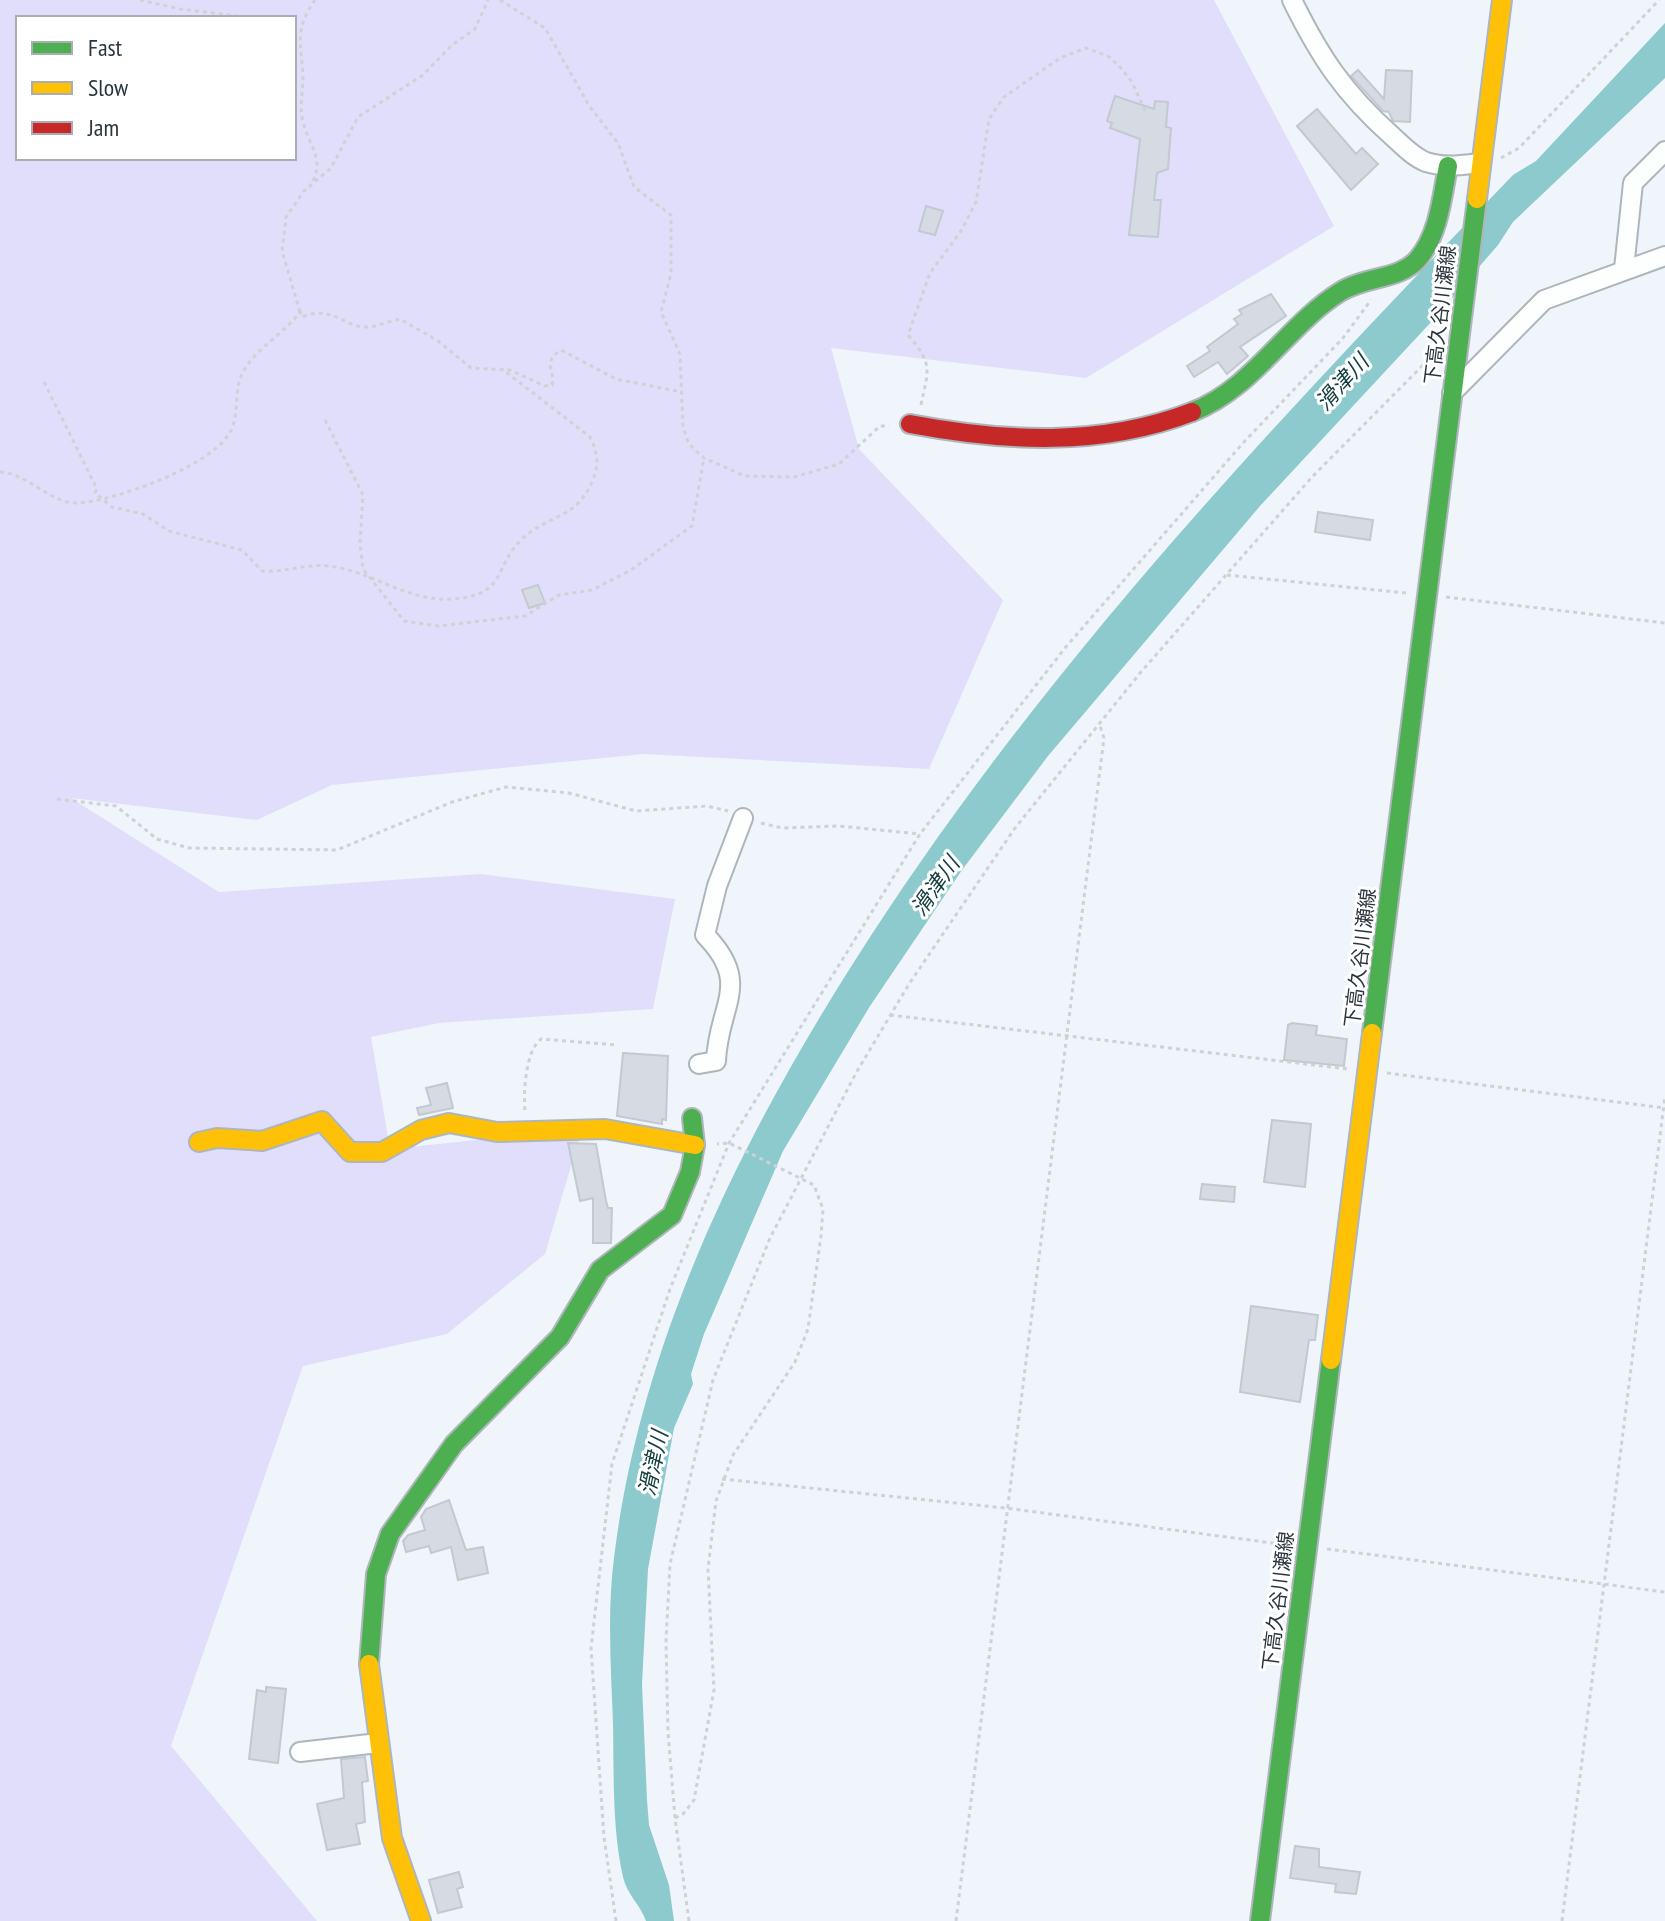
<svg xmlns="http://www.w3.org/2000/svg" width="1665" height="1921" viewBox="0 0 1665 1921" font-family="'PT Sans Narrow','Noto Sans JP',sans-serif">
<rect width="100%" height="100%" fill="#eff5fa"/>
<path fill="#e1defb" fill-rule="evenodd" d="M 0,0 L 1214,0 L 1334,226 L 1086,378 L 831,348 L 859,449 L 1003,600 L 929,769 L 644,754 L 332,785 L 257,820 L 71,798 L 219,892 L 480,874 L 675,899 L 653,1009 L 439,1023 L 371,1037 L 390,1149 L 582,1129 L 545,1254 L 447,1334 L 303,1366 L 171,1746 L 317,1921 L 0,1921 ZM 18,18 L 294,18 L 294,158 L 18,158 Z"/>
<path fill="#8ccacd" d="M 1665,23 L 1665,78 L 1513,222 L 1498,245 L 1433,320 L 1260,506 L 1048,756 L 962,870 L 870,1006 L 783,1151 L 704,1334 L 691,1374 L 693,1384 L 674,1428 L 648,1569 L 642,1684 L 647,1800 L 649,1825 L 669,1885 L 674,1921 L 646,1921 C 640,1904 627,1895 623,1877 C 612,1828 614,1773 613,1723 C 611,1669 607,1612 614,1558 C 640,1344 739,1143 854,962 C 1040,669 1273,425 1513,175 L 1536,161 Z"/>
<g fill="#d6dae2" stroke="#c4c8d0" stroke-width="2">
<path d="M 1358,70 L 1384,99 L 1386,70 L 1412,71 L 1410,122 L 1393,121 L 1389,112 L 1383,111 L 1351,76 Z"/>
<path d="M 1115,96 L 1154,109 L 1155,101 L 1168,102 L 1166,127 L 1171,128 L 1168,169 L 1157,173 L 1154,200 L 1161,200 L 1158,237 L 1129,235 L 1140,139 L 1110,128 L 1112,123 L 1107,121 Z"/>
<path d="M 1317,109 L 1356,154 L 1362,148 L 1378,164 L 1351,190 L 1297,126 Z"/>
<path d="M 926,206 L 943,211 L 935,235 L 919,231 Z"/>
<path d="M 1271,294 L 1286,316 L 1240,347 L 1248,356 L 1227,374 L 1218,362 L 1194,377 L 1187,366 L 1210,351 L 1207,347 L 1238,324 L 1234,319 L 1242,314 L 1239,310 Z"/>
<path d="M 1318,512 L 1373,520 L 1370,540 L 1315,532 Z"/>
<path d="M 538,585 L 545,603 L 529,608 L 522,590 Z"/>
<path d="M 1292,1023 L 1317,1026 L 1316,1035 L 1347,1039 L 1344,1066 L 1284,1060 L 1288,1025 Z"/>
<path d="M 623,1053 L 668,1056 L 666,1120 L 662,1119 L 662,1124 L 617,1116 Z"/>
<path d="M 447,1083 L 453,1108 L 419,1115 L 417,1108 L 431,1105 L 426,1088 Z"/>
<path d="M 1272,1120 L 1311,1124 L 1305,1187 L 1264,1182 Z"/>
<path d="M 568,1143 L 596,1144 L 606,1201 L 608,1208 L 612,1208 L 611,1243 L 593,1243 L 593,1198 L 580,1201 Z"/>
<path d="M 1202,1184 L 1235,1187 L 1234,1202 L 1200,1199 Z"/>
<path d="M 1251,1306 L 1318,1315 L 1315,1340 L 1309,1340 L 1300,1402 L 1240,1392 Z"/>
<path d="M 449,1500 L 466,1550 L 483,1547 L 488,1573 L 458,1580 L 451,1547 L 431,1553 L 429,1546 L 406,1552 L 403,1541 L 408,1535 L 425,1530 L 421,1517 L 426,1509 Z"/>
<path d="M 266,1687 L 286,1689 L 278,1763 L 249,1759 L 257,1690 L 266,1692 Z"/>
<path d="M 365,1757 L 368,1781 L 362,1782 L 365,1822 L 356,1824 L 360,1844 L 327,1850 L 317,1804 L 344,1798 L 341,1759 Z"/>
<path d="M 1295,1846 L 1319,1849 L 1319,1867 L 1360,1872 L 1356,1894 L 1335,1892 L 1336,1884 L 1290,1878 Z"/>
<path d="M 459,1872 L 463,1887 L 457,1889 L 462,1907 L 438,1913 L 429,1880 Z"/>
</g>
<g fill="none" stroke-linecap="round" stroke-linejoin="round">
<g stroke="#aeb6bc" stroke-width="22">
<g id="street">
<path d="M 1292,0 C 1320,57 1344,93 1391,135 C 1401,144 1413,157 1426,162 C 1445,168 1462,165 1481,163"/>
<path d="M 1624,269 L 1633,183 L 1665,151"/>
<path d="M 1452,393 L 1544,300 L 1665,256"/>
<path d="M 699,1064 L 716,1061 C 718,1005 753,984 705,935 L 717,886 L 743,818"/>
<path d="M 300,1752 L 378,1743"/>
</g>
</g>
<g stroke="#aeb6bc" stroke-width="22">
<g id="fast">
<path d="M 1192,412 C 1254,388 1286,326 1340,292 C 1365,276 1400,280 1418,259 C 1439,234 1442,197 1448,166"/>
<path d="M 1372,1033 L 1477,199"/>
<path d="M 369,1664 L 376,1574 L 390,1534 L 454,1444 L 560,1337 L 600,1270 L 672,1215 L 690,1172 L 695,1145 L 692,1118"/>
<path d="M 1260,1921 L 1331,1360"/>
</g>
</g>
<g stroke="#aeb6bc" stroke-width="22">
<g id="slow">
<path d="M 1477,199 L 1502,0"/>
<path d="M 199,1142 L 217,1138 L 262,1141 L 322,1121 L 350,1152 L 382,1152 L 421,1130 L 449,1123 L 497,1132 L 605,1129 L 695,1145"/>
<path d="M 1331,1360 L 1372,1033"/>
<path d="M 369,1664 L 392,1838 L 421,1921"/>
</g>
</g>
<g stroke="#aeb6bc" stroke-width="22">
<path id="jam" d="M 910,424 C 1005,442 1101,447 1192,412"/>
</g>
<g stroke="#cfd2d5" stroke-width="3" stroke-dasharray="4 4" stroke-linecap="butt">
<path d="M 140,0 L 180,9 L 252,18"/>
<path d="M 500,0 L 545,28 L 590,107 L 618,143 L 634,187 L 671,215 L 671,274 L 661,312 L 680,354 L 683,427 L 688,442 L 695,450 L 704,458 L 745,476 L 794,477 L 839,464 L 880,426 L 889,426"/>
<path d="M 1501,158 L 1519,148 L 1659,0"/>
<path d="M 313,181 C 324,157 309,146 303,122 C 299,108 303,92 303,78 C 302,45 293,31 315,0"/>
<path d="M 300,312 L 282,251 L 286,217 L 304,191 L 331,168 L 358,117 L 423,75 L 452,45 L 475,29 L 488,0"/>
<path d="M 44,382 L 97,489 L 95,493 L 112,507 L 143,514 L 169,531 L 242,550 L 262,571 C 285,573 306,563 329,566 C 372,571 407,602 452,599 C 508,596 493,566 522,539 C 550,513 578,520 594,477 C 599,462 597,451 590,437 L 502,369"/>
<path d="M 921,405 C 928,370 934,365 908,335 L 930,273 L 961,231 L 976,202 L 989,119 L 1004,97 L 1060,58 L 1086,48 L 1108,56 L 1120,67 L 1132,82 L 1147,115"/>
<path d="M 325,420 L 363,495 L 360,543 L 363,569 L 404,621 L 438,626 L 525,616 L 559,595 L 592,590 L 631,570 L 692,526 L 704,458"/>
<path d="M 0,472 C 28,473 50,504 78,503 C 115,501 219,464 232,428 C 239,410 234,391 242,374 C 255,348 283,335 300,312 L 302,317 C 334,304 344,329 369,327 C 379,326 390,321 400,319 L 438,341 L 471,368 L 510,370 L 545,386 L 552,385 C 556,371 541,363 561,350 L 616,379 L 682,392"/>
<path d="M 1227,575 L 1406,593"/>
<path d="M 1446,597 L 1665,623"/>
<path d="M 57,799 L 116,806 L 157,839 L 189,848 L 337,850 L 452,802 L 506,787 L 569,793 L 636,811 L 707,806 L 728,811"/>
<path d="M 761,823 L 782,828 L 839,826 L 920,834"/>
<path d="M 890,1015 L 1348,1069"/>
<path d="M 1387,1073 L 1665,1108"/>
<path d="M 525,1110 C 523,1092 526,1050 541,1039 L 618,1045"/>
<path d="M 722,1479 L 1005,1508 L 1288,1545"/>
<path d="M 1327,1549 L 1665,1592"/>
<path d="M 675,1818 L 683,1814 L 694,1800 L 714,1690 L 708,1569 L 716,1501 L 733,1455 L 795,1362 L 808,1329 L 821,1236 L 823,1209 L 814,1185 L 729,1143 L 717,1144"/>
<path d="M 616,1921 L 604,1837 L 591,1648 L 612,1464 L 670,1289 L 729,1143 L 920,834 L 1065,648 L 1243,443 L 1343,338 L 1371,300"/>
<path d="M 689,1921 L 675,1818 L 668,1732 L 666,1641 L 670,1564 L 713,1380 L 770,1238 L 856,1073 L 909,984 L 1015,828 L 1141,672 L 1312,477 L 1439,349"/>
<path d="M 956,1921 L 1104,738 L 1099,723"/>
<path d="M 1562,1921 L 1665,1096"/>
</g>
<use href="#street" stroke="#fdfefe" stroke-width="18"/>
<use href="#fast" stroke="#4caf50" stroke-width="18"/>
<use href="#slow" stroke="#ffc107" stroke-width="18"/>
<use href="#jam" stroke="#c62828" stroke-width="18"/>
</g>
<g text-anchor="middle" stroke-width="6" stroke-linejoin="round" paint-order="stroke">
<g font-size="20" fill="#2b353f" stroke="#fff">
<text transform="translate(1440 315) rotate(-83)" y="7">下高久谷川瀬線</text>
<text transform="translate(1360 958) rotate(-83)" y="7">下高久谷川瀬線</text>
<text transform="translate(1278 1601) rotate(-83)" y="7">下高久谷川瀬線</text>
</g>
<g font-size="22" font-style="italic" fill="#174041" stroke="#fff">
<text transform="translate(1342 382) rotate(-48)" y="8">滑津川</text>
<text transform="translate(935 886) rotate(-55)" y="8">滑津川</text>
<text transform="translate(653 1463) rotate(-78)" y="8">滑津川</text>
</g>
</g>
<rect x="16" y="16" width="280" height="144" fill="#ffffff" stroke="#aaaeb2" stroke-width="2"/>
<rect x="32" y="42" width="40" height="12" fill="#4caf50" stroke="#aaaeb2" stroke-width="2"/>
<text x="88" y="56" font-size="24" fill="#2b353f">Fast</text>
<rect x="32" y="82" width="40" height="12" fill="#ffc107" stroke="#aaaeb2" stroke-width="2"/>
<text x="88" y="96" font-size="24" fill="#2b353f">Slow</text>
<rect x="32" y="122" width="40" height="12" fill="#c62828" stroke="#aaaeb2" stroke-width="2"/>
<text x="88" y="136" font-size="24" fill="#2b353f">Jam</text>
</svg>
